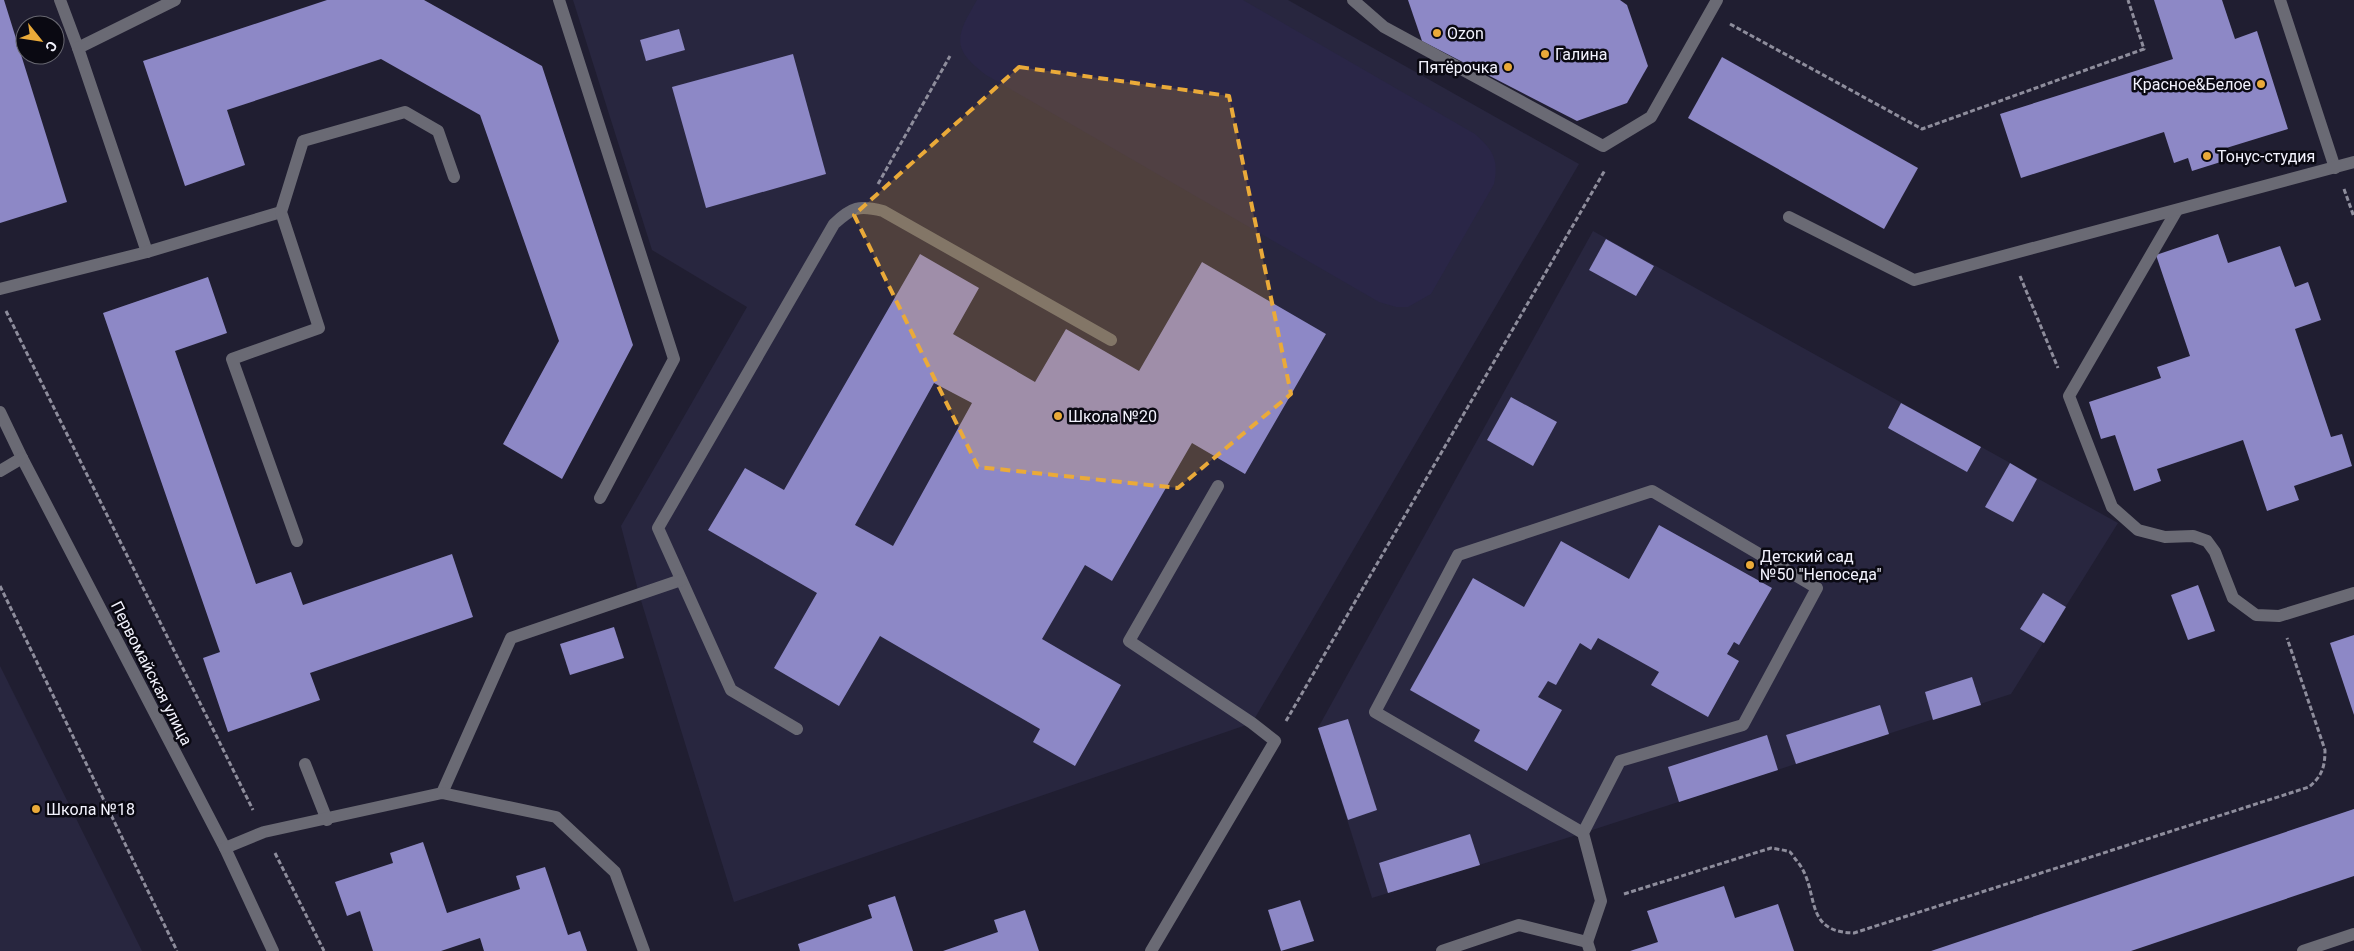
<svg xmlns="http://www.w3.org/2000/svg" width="2354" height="951" viewBox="0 0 2354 951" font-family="Roboto,sans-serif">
<rect width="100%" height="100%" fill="#201e31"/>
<g fill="#28263f">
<path d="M 573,0 L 1288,0 L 1579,164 L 1252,723 L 734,902 L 639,594 L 621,526 L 747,307 L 652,250 Z"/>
<path d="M 1593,231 L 2118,523 L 2011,694 L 1583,833 L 1372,898 L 1318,728 Z"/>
<path d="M 0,666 L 142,951 L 0,951 Z"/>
</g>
<path fill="#2a2647" d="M 977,0 L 1243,0 L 1475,134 C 1493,150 1499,159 1494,184 L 1431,294 L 1408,307 L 1396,307 L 1379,302 L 986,75 C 950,48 956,36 977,0 Z"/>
<g fill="#8d88c6" fill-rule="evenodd">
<path d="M 0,0 L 4,0 L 67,202 L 0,223 Z"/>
<path d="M 327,0 L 424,0 L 542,66 L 633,345 L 562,479 L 503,444 L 559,341 L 480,115 L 381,59 L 227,110 L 245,165 L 185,186 L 143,61 Z"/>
<path d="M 1408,0 L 1620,0 L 1627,5 L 1648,66 L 1627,103 L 1577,121 L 1422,41 Z"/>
<path d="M 2154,0 L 2222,0 L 2235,39 L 2257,31 L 2288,129 L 2223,149 L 2227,160 L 2192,171 L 2188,158 L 2174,163 L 2164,132 L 2021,178 L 2000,114 L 2173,59 Z"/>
<path d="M 679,29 L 685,50 L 646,61 L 640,40 Z"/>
<path d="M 793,54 L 826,174 L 706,208 L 672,87 Z"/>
<path d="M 1722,57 L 1918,168 L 1884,229 L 1688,118 Z"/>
<path d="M 2218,234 L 2228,263 L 2280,246 L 2295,287 L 2308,282 L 2321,320 L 2295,329 L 2331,437 L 2342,434 L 2352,466 L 2294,486 L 2299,500 L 2267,511 L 2243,440 L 2157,469 L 2161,481 L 2134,491 L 2115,435 L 2101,439 L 2089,402 L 2161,378 L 2157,367 L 2190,356 L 2156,255 Z"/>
<path d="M 1606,239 L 1654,266 L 1636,296 L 1589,270 Z"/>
<path d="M 920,254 L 979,288 L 953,334 L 1035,382 L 1066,329 L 1139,371 L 1202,262 L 1326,334 L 1245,474 L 1192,443 L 1112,581 L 1085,565 L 1042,639 L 1121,685 L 1075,766 L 1033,742 L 1040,729 L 880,636 L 839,706 L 774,668 L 817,593 L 708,530 L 745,468 L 784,490 ZM 934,383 L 972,403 L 893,546 L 855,525 Z"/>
<path d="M 208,277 L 227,333 L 175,351 L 256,584 L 291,572 L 303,605 L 452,554 L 473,617 L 310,673 L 320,700 L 228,732 L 203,658 L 220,652 L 103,313 Z"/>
<path d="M 1511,397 L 1557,422 L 1533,466 L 1487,440 Z"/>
<path d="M 1901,403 L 1981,447 L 1967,472 L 1888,428 Z"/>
<path d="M 2010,463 L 2037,479 L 2013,522 L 1985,507 Z"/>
<path d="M 1659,525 L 1772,588 L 1739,645 L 1734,642 L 1727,654 L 1739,661 L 1708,717 L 1651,685 L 1659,672 L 1598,638 L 1591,650 L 1580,643 L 1556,685 L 1548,681 L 1538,697 L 1562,710 L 1527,771 L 1474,741 L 1480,730 L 1410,690 L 1473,578 L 1524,607 L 1561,541 L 1629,579 Z"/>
<path d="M 2198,585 L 2215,631 L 2188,640 L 2171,595 Z"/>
<path d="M 2043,593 L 2066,607 L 2044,643 L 2020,629 Z"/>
<path d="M 614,627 L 624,658 L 570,675 L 560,644 Z"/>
<path d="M 2354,635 L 2354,715 L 2330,643 Z"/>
<path d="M 1972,677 L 1981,705 L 1933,720 L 1925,692 Z"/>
<path d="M 1880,705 L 1889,734 L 1796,764 L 1786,735 Z"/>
<path d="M 1348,719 L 1377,810 L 1348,820 L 1318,728 Z"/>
<path d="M 1767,735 L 1778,770 L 1679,802 L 1668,767 Z"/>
<path d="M 2354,809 L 2354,876 L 2131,951 L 1931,951 Z"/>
<path d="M 1470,834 L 1480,865 L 1388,893 L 1379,863 Z"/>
<path d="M 423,842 L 447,913 L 520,889 L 516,876 L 545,867 L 568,935 L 580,931 L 587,951 L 484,951 L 480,938 L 441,951 L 373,951 L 360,911 L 347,916 L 335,882 L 393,863 L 390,853 Z"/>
<path d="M 1724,886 L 1735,918 L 1778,904 L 1794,951 L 1630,951 L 1658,942 L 1647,911 Z"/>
<path d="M 895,896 L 913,951 L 800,951 L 798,944 L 872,918 L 868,905 Z"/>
<path d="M 1300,900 L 1314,941 L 1281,951 L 1268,910 Z"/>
<path d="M 1025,910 L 1039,951 L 943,951 L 998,932 L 994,920 Z"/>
</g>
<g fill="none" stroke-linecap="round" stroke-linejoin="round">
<g stroke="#8e8d9c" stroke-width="3" stroke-dasharray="5 2.5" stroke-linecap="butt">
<path d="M 1730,24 L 1922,129 L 2144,49 L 2128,0"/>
<path d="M 878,184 L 950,56"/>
<path d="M 2344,189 L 2354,217"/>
<path d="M 2020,276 L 2058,368"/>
<path d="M 6,311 L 253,810"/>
<path d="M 0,586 L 177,951"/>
<path d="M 1286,721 L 1605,170"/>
<path d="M 275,853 L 324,951"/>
<path d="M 1624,894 L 1771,848 C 1776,849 1785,850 1790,852 C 1792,854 1795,859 1797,861 C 1821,890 1801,932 1854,933 L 2309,787 C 2322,776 2325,767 2325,750 L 2287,638"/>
</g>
<g stroke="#6a6a74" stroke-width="12">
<path d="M 60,0 L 78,48"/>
<path d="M 559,0 L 674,359 L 600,498"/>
<path d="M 1353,0 L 1384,27 L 1603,146 L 1651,117 L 1717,0"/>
<path d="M 2280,0 L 2335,168"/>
<path d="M 2177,210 L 2069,396 L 2112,507 L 2138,530 L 2165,537 L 2193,536 L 2207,541 L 2215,552 L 2233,598 L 2256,615 L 2279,616 L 2354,593"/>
<path d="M 1789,217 L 1914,280 L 2354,162"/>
<path d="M 147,252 L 78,48 L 175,0"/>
<path d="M 0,289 L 147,252 L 281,212"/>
<path d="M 0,412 L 22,458 L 225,848 L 273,951"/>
<path d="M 0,471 L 22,458"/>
<path d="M 297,541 L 232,359 L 319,328 L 281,212 L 303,141 L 405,112 L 438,131 L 454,177"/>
<path d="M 797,729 L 731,690 L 658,528 L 834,224 C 852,207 859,205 883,211 L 1111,340"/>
<path d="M 305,764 L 327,820"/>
<path d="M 442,793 L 511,638 L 681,580"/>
<path d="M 1583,833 L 1620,761 L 1743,725 L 1817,588 L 1652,491 L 1458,555 L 1375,712 L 1583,833 L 1601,901 L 1587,942"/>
<path d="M 225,848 L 264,832 L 442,793 L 556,817 L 615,872 L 644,951"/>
<path d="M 1151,951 L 1275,741 L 1252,723 L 1129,641 L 1218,486"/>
<path d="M 1442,951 L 1519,925 L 1587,942 L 1590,951"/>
<path d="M 2303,951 L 2354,934"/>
</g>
</g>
<path fill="#eaaa39" fill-opacity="0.2" stroke="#eaaa39" stroke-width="4" stroke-dasharray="10 6" stroke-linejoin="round" d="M 1019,67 L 1229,96 L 1291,394 L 1178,488 L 978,467 L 854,215 Z"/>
<g fill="#eaaa39" stroke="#0a0912" stroke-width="2">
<circle cx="1437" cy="33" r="5"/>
<circle cx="1545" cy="54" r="5"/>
<circle cx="1508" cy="67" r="5"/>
<circle cx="2261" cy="84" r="5"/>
<circle cx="2207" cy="156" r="5"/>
<circle cx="1058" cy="416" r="5"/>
<circle cx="1750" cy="565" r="5"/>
<circle cx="36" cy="809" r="5"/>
</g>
<g text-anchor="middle" stroke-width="5" stroke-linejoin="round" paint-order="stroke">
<g font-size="16" fill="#f3f3fe" stroke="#0a0912" text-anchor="start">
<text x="1447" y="39">Ozon</text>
<text x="1555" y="60">Галина</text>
<text x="1498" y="73" text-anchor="end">Пятёрочка</text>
<text x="2251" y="90" text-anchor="end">Красное&amp;Белое</text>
<text x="2217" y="162">Тонус-студия</text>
<text x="1068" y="422">Школа №20</text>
<text x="1760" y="562">Детский сад<tspan x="1760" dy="18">№50 "Непоседа"</tspan></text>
<text x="46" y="815">Школа №18</text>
</g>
<g font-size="16" fill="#f3f3fe" stroke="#0a0912">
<text transform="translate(152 673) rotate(63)" y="6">Первомайская улица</text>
</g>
</g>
<g transform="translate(40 40) rotate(120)"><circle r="24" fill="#0a0912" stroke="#676770"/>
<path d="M0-4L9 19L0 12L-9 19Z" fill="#eaaa39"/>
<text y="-8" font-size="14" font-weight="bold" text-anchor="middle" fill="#f3f3fe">С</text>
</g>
</svg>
